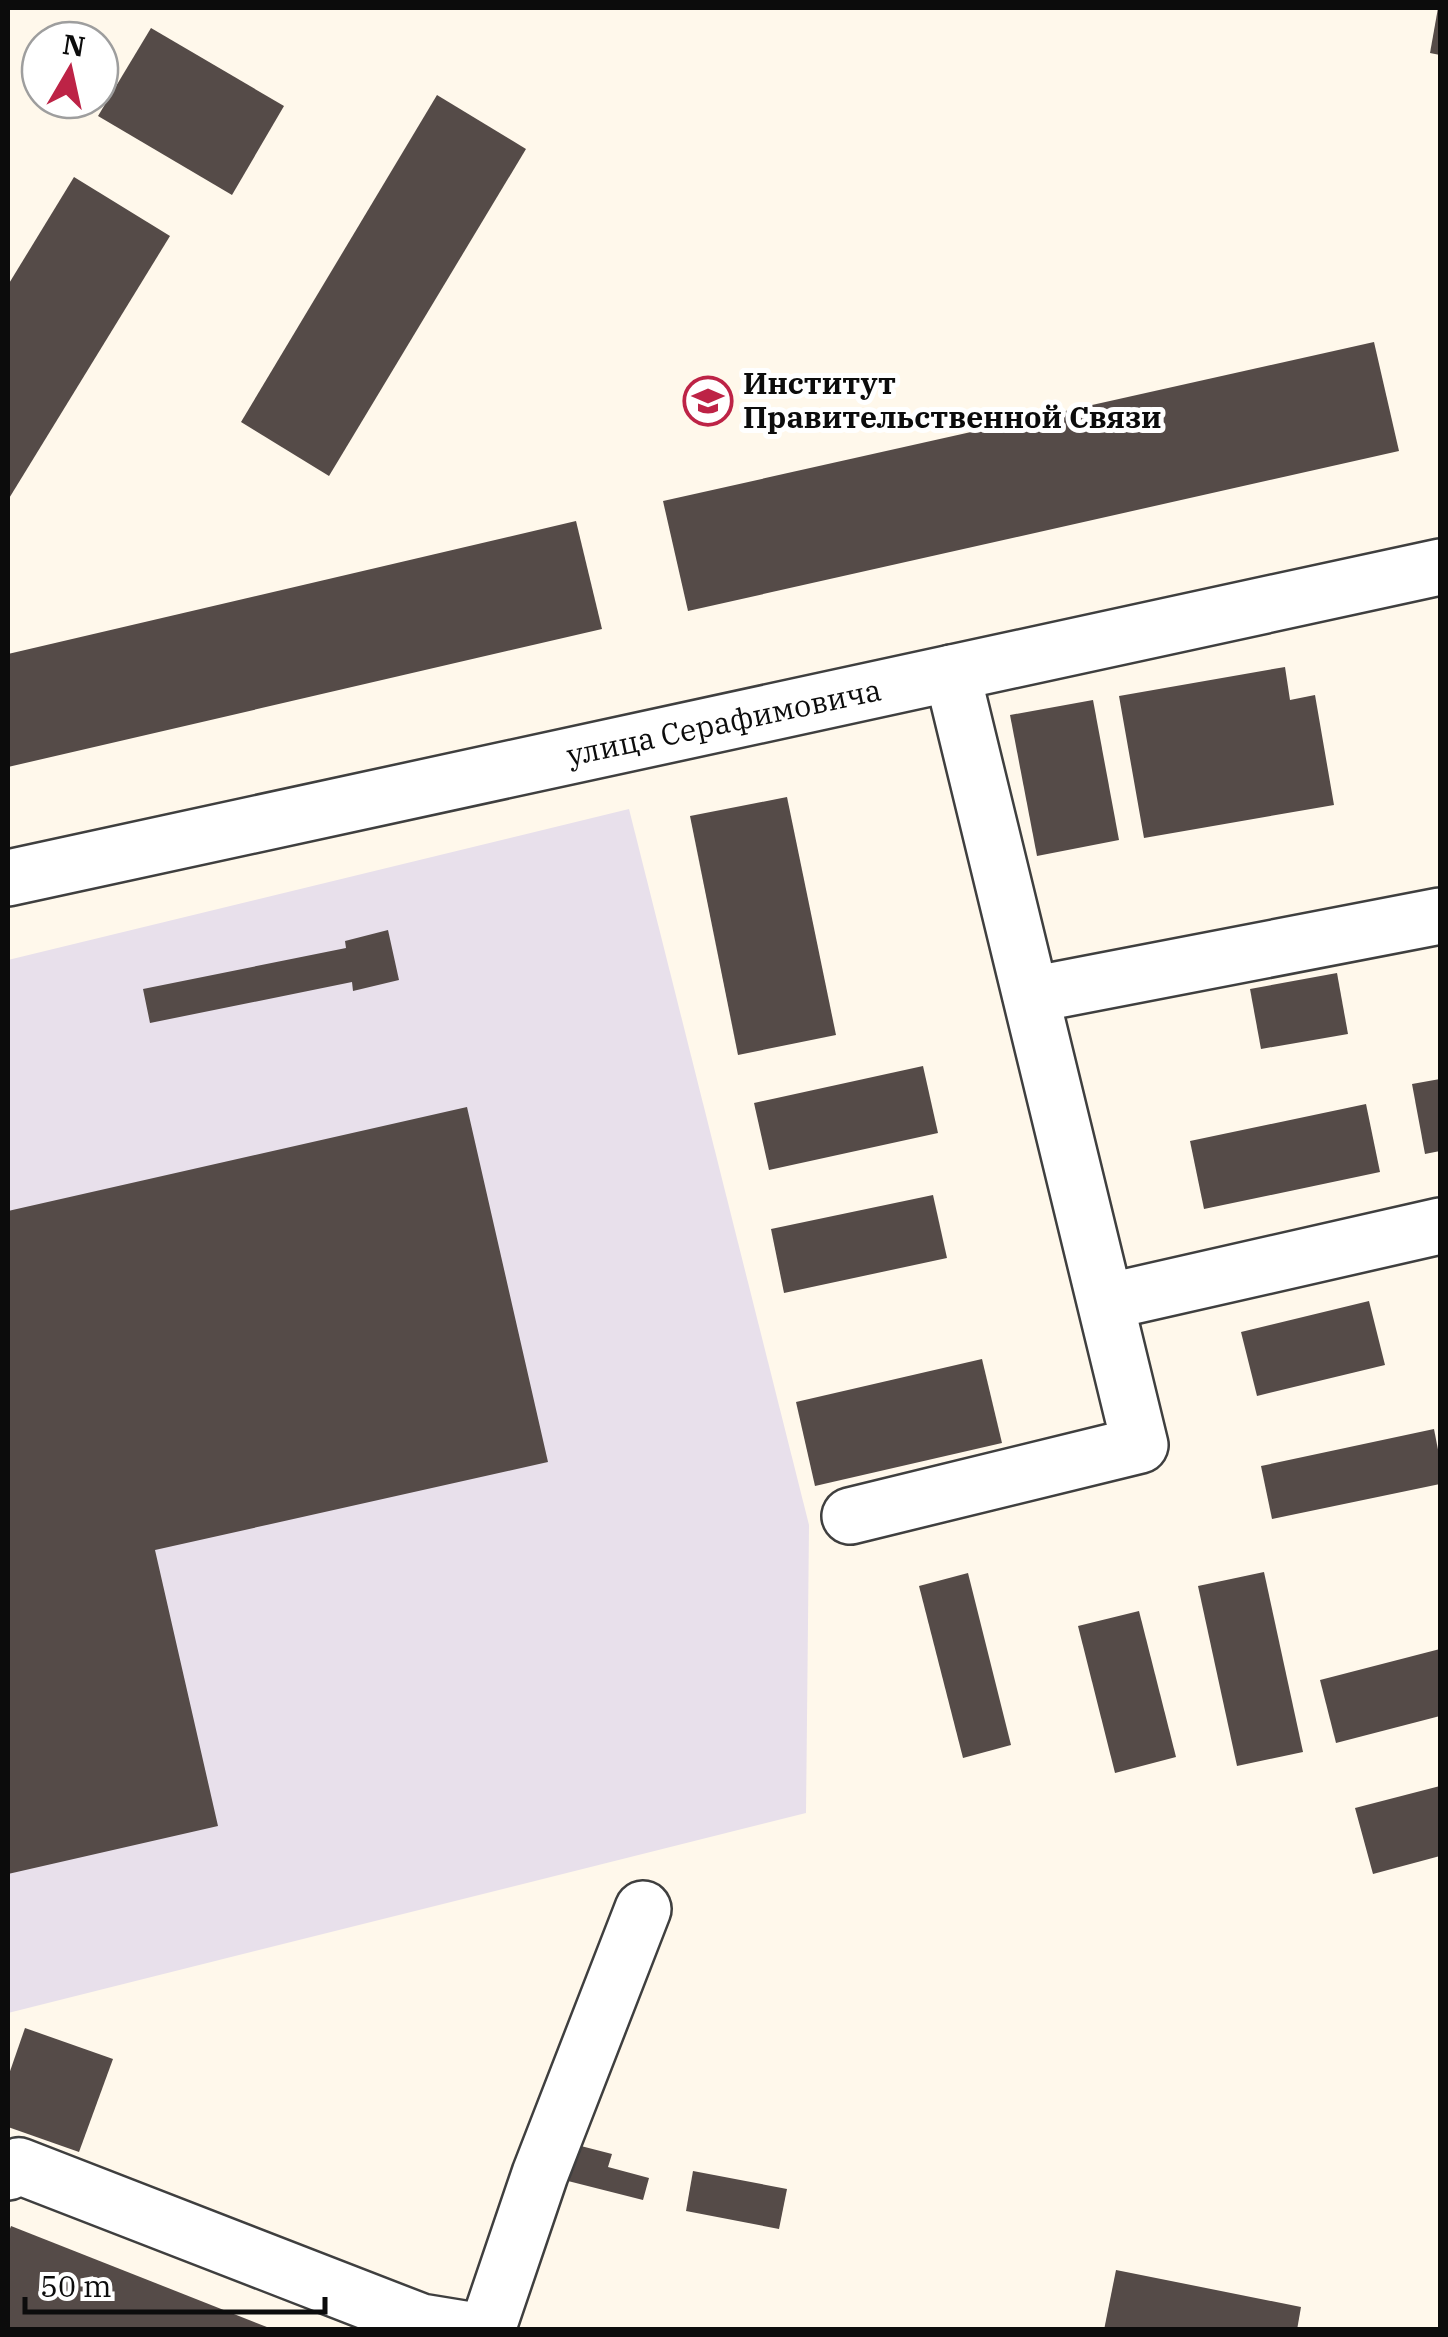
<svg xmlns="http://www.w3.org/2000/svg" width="1448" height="2337" viewBox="0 0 1448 2337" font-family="'IBM Plex Serif',serif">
<rect width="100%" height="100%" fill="#fff8eb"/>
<path fill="#e8e0eb" d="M 629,809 L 809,1525 L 806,1813 L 8,2013 L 8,960 Z"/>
<g fill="#554b48">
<path d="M 1438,8 L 1440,8 L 1440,55 L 1430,53 Z"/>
<path d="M 151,28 L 284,106 L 232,195 L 98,116 Z"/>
<path d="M 437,95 L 526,149 L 329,476 L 241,422 Z"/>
<path d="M 74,177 L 170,236 L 8,500 L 8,285 Z"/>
<path d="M 1374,342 L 1399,451 L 688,611 L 663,501 Z"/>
<path d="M 576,521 L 602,629 L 8,767 L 8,654 Z"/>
<path d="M 1285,667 L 1290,700 L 1315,695 L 1334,805 L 1144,838 L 1119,696 Z"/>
<path d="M 1093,700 L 1119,840 L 1037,856 L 1010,715 Z"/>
<path d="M 787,797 L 836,1035 L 738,1055 L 690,816 Z"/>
<path d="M 388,930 L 399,980 L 353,991 L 352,982 L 150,1023 L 143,989 L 346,948 L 345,941 Z"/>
<path d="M 1337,973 L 1348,1034 L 1261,1049 L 1250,989 Z"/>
<path d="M 923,1066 L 938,1133 L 769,1170 L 754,1103 Z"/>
<path d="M 1440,1079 L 1440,1151 L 1425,1154 L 1412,1084 Z"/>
<path d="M 1366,1104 L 1380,1172 L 1204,1209 L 1190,1141 Z"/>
<path d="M 467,1107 L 548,1462 L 155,1550 L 218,1826 L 8,1874 L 8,1211 Z"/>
<path d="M 933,1195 L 947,1258 L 784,1293 L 771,1229 Z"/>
<path d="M 1369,1301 L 1385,1365 L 1257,1396 L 1241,1332 Z"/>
<path d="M 982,1359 L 1002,1443 L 815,1486 L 796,1402 Z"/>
<path d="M 1434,1429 L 1440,1460 L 1440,1484 L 1272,1519 L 1261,1466 Z"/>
<path d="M 1264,1572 L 1303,1752 L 1237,1766 L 1198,1586 Z"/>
<path d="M 968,1573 L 1011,1745 L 963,1758 L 919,1586 Z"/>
<path d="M 1139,1611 L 1176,1757 L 1115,1773 L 1078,1626 Z"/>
<path d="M 1440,1649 L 1440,1716 L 1336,1743 L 1320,1680 Z"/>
<path d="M 1440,1786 L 1440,1856 L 1373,1874 L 1355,1808 Z"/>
<path d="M 25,2028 L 113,2059 L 79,2152 L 8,2127 L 8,2077 Z"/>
<path d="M 577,2145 L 612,2154 L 608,2167 L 649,2178 L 643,2200 L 568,2181 Z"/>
<path d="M 693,2171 L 787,2189 L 779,2229 L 686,2211 Z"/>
<path d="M 11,2226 L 272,2329 L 272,2330 L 8,2330 L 8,2234 Z"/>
<path d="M 1116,2270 L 1301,2307 L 1297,2330 L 1104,2330 Z"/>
</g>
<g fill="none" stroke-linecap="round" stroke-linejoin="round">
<g stroke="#3f3f3f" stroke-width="60">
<g id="minor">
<path d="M 8,878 L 1440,567"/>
<path d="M 1031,995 L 1440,916"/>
<path d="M 1106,1302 L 1440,1226"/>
<path d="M 850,1516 L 1140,1445 L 952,673"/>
<path d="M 8,2172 L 19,2166 L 421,2322 L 470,2330"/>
<path d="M 487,2330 L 540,2174 L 643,1909"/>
</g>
</g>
<use href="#minor" stroke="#fff" stroke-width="55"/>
</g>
<defs>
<g id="university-ring" transform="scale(2.5)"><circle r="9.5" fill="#fff" stroke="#bd2346" stroke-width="1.5"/><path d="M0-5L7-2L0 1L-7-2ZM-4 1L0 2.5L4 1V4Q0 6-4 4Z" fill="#bd2346"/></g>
</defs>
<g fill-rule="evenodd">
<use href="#university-ring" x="708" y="401"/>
</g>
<g text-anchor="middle" stroke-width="10" stroke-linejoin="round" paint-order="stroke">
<g font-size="30" font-weight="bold" fill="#0c0c0c" stroke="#fff" text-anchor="start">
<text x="743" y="394">Институт<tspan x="743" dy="34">Правительственной Связи</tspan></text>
</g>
<g font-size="30" fill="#0c0c0c" stroke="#fff">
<text transform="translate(724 723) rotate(-12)" y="10">улица Серафимовича</text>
</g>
</g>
<rect width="1448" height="2337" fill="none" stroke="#0c0c0c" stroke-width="20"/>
<g transform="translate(70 70) rotate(9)"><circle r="48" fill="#ffffff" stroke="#9e9e9e" stroke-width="2.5"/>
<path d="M0-8L18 38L0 25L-18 38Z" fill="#bd2346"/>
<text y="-15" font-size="28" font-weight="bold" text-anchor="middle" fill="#0c0c0c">N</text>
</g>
<path d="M25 2297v15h300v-15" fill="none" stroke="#0c0c0c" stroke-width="5"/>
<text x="40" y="2297" font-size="30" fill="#0c0c0c" stroke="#ffffff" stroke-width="8" paint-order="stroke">50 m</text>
</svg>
